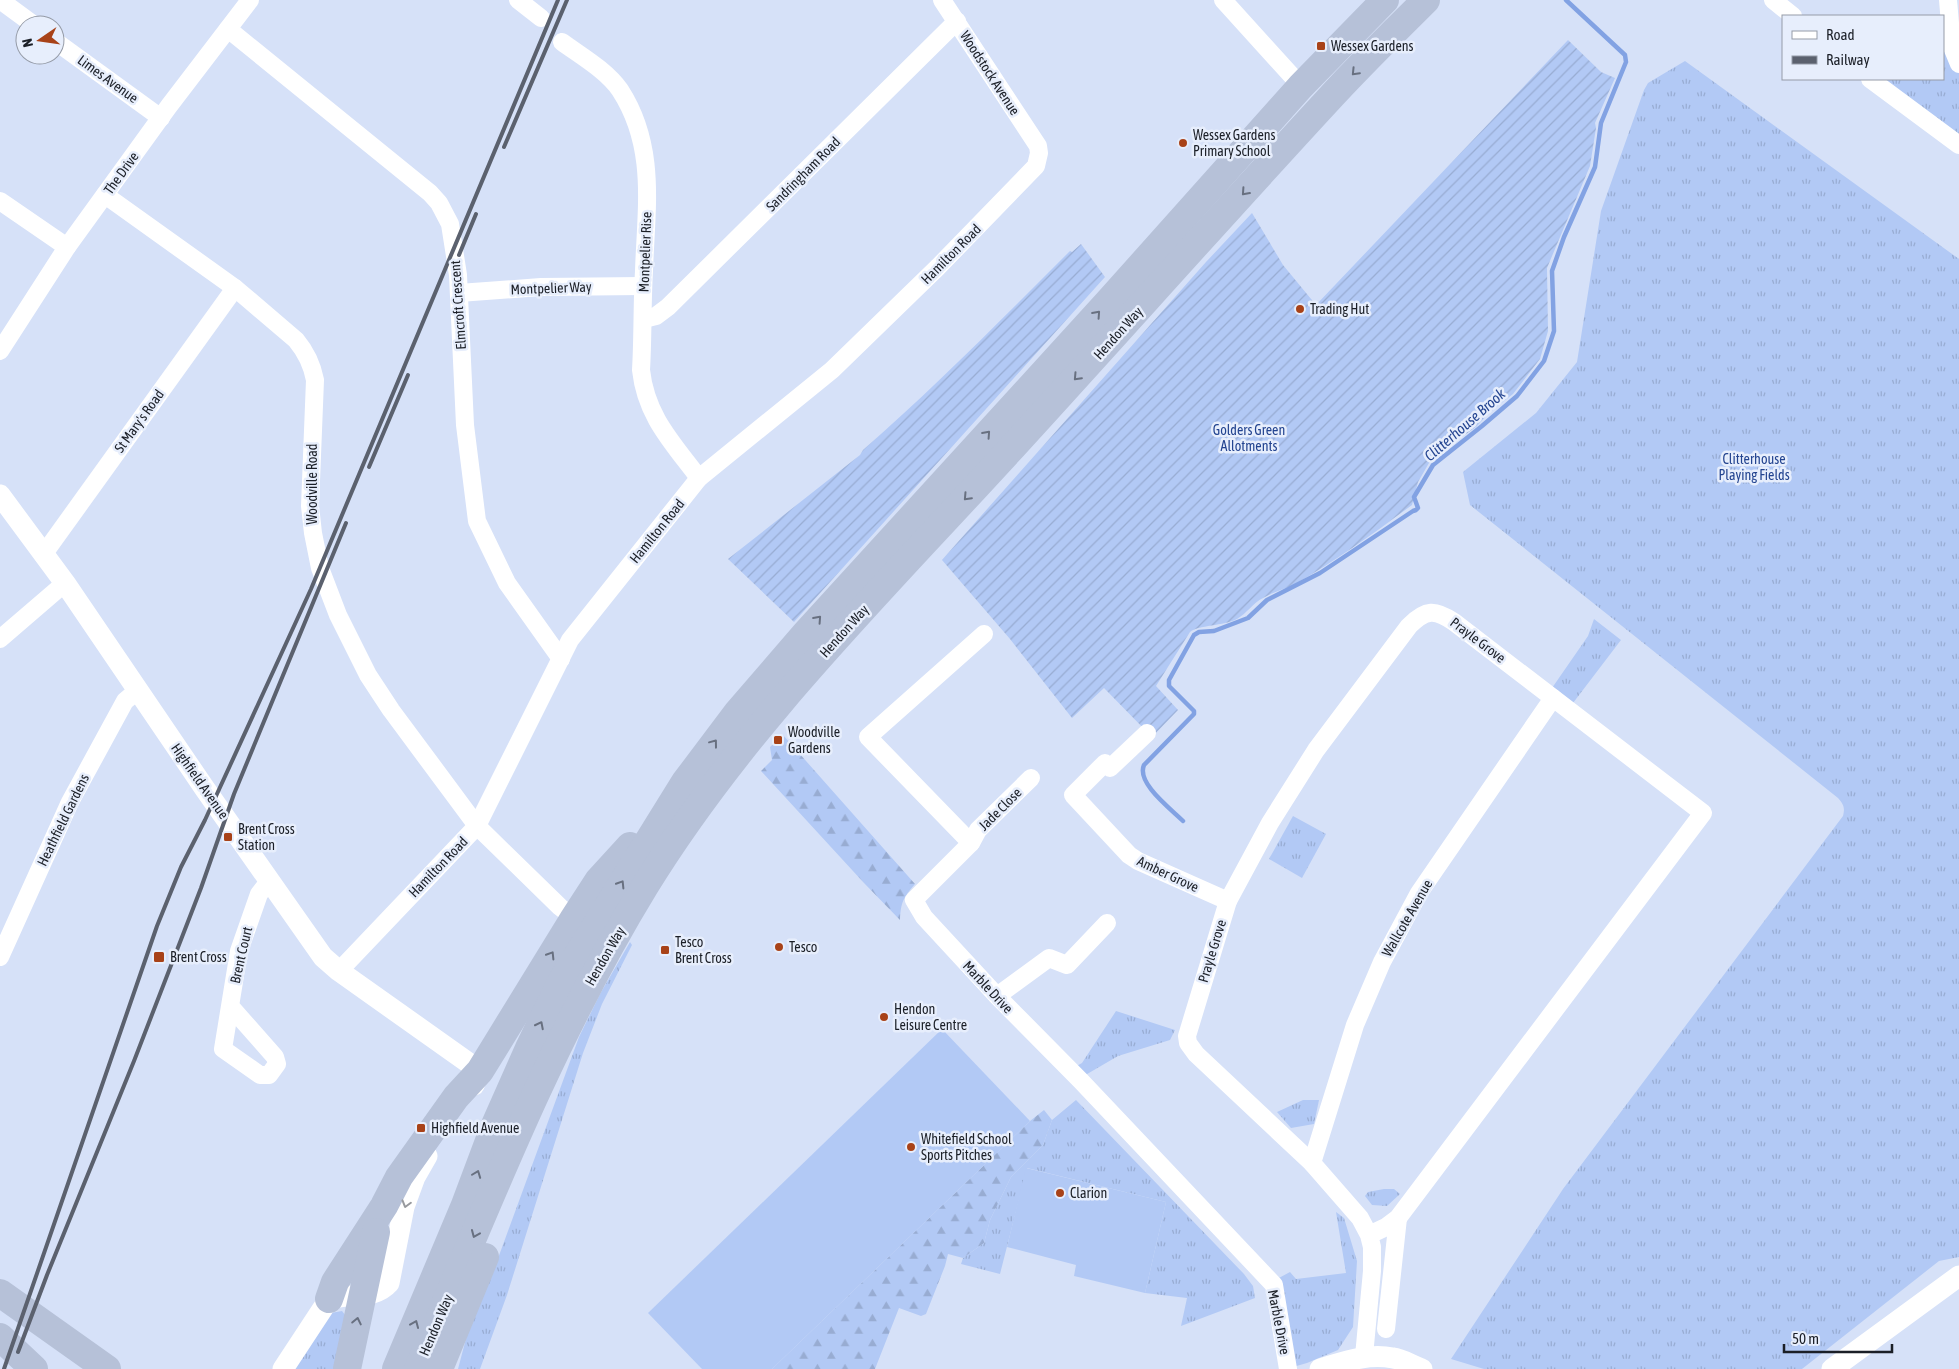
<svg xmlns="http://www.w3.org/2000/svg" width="1959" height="1369" viewBox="0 0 1959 1369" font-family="'Asap Condensed',sans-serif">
<defs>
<pattern id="grass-tufts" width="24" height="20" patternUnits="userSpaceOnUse" patternTransform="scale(1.25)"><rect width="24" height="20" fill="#b2c9f5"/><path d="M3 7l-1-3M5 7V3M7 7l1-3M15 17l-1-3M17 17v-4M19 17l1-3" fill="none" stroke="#98acd2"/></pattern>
<pattern id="forest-firs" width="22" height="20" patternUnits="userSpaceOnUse" patternTransform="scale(1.25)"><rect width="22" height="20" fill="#b2c9f5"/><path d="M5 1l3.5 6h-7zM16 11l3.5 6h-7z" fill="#98acd2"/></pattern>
<pattern id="garden-furrows" width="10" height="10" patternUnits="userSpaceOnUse" patternTransform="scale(1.25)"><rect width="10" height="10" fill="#b2c9f5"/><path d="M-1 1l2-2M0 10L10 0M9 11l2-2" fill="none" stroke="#98acd2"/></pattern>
</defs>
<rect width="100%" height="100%" fill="#d6e1f8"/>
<g fill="url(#grass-tufts)">
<path d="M 1952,47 L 1959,64 L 1959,145 L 1870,79 L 1943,79 L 1943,50 Z"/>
<path d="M 1685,61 L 1959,259 L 1959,1257 L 1939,1261 L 1802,1369 L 1484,1369 L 1451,1359 L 1563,1189 L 1843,816 C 1845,808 1844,805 1838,798 L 1470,505 L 1463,472 L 1536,413 L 1577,362 L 1601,211 L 1644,90 L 1648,83 Z"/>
<path d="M 1594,619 L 1621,640 L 1573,703 L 1552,688 L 1588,636 Z"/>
<path d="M 1293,816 L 1326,834 L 1302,878 L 1269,859 Z"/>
<path d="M 630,942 L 632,945 L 602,1004 L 583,1053 L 507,1295 L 480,1369 L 458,1369 L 468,1331 L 497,1261 L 579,1037 L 600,994 Z"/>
<path d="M 1116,1011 L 1175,1030 L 1170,1040 L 1118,1056 L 1082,1077 L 1073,1068 L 1082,1063 Z"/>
<path d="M 1076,1100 L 1244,1274 L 1253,1286 L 1255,1298 L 1181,1326 L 1187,1298 L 1145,1293 L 1166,1202 L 1027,1168 L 1000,1274 L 961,1264 L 963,1258 L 984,1243 L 990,1220 L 1011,1177 L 1043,1145 L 1052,1120 Z"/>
<path d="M 1303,1100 L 1319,1100 L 1314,1124 L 1291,1128 L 1277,1112 Z"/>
<path d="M 1384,1189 L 1394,1189 L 1400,1194 L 1387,1206 L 1372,1205 L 1365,1196 L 1368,1192 Z"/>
<path d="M 1336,1212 L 1344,1218 L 1357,1261 L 1353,1327 L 1338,1350 L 1307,1363 L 1293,1367 L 1277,1279 L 1290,1272 L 1296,1279 L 1346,1273 Z"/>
<path d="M 342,1311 L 349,1320 L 338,1369 L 292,1369 L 331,1313 Z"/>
</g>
<g fill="url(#forest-firs)">
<path d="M 783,735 L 915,884 C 903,898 901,902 900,920 L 864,883 L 761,771 L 772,760 L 770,747 Z"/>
<path d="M 1044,1110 L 1052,1120 L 1043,1145 L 1011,1177 L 990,1220 L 984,1243 L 963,1258 L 948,1254 L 945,1266 L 926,1314 L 921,1316 L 899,1308 L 875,1369 L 772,1369 L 1030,1121 Z"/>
</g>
<g fill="url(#garden-furrows)">
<path d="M 1568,40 L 1601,72 L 1615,78 L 1595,123 L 1596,128 L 1590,166 L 1547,268 L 1548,331 L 1540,359 L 1513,394 L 1490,412 L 1476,427 L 1443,450 L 1429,463 L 1418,482 L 1412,505 C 1374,533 1336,561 1295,584 C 1285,589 1273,592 1263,598 C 1253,603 1247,613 1237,619 C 1224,626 1198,625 1190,632 L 1156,686 L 1178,710 L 1152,737 L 1104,688 L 1072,718 L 1010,639 L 942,560 L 1206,262 L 1252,213 L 1283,265 L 1316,305 Z"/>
<path d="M 1081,244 L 1105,277 L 794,622 L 728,559 L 860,455 L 863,450 C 935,387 1002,319 1070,251 L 1072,252 Z"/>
</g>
<g fill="#b2c9f5">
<path d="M 942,1029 L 1030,1121 L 772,1369 L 702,1369 L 648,1313 Z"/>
<path d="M 1026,1168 L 1166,1202 L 1145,1293 L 1074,1276 L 1076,1265 L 1007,1247 Z"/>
</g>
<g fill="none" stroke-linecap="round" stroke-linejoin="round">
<path stroke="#82a2e3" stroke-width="4.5" d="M 1183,821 C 1171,809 1136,783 1144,765 L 1194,714 L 1194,711 L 1169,686 L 1169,680 L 1194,635 L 1199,632 L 1214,631 L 1248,618 L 1267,600 L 1320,573 L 1413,511 L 1416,510 L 1418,508 L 1414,497 L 1433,465 L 1482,426 L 1517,396 L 1544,361 L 1554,331 L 1552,271 L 1564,237 L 1595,167 L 1601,123 L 1626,62 L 1625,55 L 1566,0"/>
<g stroke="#fff" stroke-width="18">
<path d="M 0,0 L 34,25"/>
<path d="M 518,0 L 541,18"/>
<path d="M 1223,0 L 1301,86"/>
<path d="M 1773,0 L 1793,16"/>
<path d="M 1948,0 L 1952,47 L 1959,64"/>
<path d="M 228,29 L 430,193 L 439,203 L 450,224 L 458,275 L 465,425 L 477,521 L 507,583 L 561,659"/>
<path d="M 55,41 L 161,118"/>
<path d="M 562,42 C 581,56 606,70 620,90 C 657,147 646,208 644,271 C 642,304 643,337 641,370 C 646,416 672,442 699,478"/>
<path d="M 1870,79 L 1959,145"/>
<path d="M 105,195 L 235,288 L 296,340 C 306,352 312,364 315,380 L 310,506 L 313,533 L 320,568 L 338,615 L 368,675 L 391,710 L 477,826 L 560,907 L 574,918"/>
<path d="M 0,201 L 67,247"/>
<path d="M 459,293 L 541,287 L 643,286"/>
<path d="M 644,319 L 656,316 L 668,307 L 957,21"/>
<path d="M 0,351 L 67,247 L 169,106 L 250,0"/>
<path d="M 43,555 L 235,288"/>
<path d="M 984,634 L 868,737 L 971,843 L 914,900 L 924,917 L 997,996 L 1081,1081 L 1274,1285 L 1288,1369"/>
<path d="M 0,639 L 65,583"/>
<path d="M 1147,733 L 1110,768 L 1105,763 L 1073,795 L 1129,855 L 1138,861 L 1228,901"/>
<path d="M 971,843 L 978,830 L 1031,778"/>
<path d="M 0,957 L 70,802 L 125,701 L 137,691"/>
<path d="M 339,971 L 477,826 L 570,640 L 699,478 L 832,370 L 938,267 L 1036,166 L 1039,153 L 1038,146 L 942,0"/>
<path d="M 997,996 L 1049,958 L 1067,965 L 1107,923"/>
<path d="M 230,1006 L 275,1057 L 277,1064 L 269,1075 L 260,1075 L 223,1049 L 239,951 L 259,894 L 270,880"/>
<path d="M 1312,1163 L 1355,1025 L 1382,962 L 1419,893 L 1553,698"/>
<path d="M 1386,1329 L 1398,1218"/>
<path d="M 1364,1356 L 1372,1271 L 1372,1247 L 1369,1235 L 1360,1218 L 1312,1163 L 1196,1054 L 1188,1043 L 1187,1036 L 1228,901 L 1270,823 L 1316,750 L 1409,626 C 1426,609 1435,609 1454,622 L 1703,813 L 1398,1218 L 1386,1227 L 1369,1235"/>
</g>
<g stroke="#fff" stroke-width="21">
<path d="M 0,495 L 65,583 L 205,789 L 323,957 L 339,971 L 480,1071 L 474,1085"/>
<path d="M 283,1369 L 329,1299 C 349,1293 374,1300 389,1283 L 404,1207 L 415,1177 L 427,1156"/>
<path d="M 1320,1369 C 1344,1362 1367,1353 1393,1358 C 1403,1359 1412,1366 1422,1369"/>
<path d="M 1832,1369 L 1959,1276"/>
</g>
<g stroke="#b6c1d8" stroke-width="28">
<path d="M 0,1293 L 107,1369"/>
<path d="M 329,1299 L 335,1282 L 384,1206 L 399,1177 L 456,1097 L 480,1071 L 574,918 L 598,881 L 630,846"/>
<path d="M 0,1337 L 34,1369"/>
<path d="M 347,1369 L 376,1232"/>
<path d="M 396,1369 L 465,1205 L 495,1125 L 530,1046 L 561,982 L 685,782 L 737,713 L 806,633 L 1109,301 L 1301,86 L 1385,0"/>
<path d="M 418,1369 C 487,1205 552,1038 645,886 C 741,730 875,597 998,463 C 1109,342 1218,219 1329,99 C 1360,65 1393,33 1426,0"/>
<path d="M 439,1369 L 485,1257"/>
</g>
<g stroke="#5b616e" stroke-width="4">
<path d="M 504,147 L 567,0"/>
<path d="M 459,255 L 476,214"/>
<path d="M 369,467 L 408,375"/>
<path d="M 18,1352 L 47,1275 L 134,1061 L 201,888 L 234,794 L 346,523"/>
<path d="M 4,1369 L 157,926 L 181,867 L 205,820 L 311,589 L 558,0"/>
</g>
</g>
<defs><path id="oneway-chevron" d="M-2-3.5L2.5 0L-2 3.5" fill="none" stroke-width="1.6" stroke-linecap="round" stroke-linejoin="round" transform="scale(1.25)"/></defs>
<g stroke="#687080">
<use href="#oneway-chevron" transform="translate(1355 72) rotate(134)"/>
<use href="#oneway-chevron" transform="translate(1245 192) rotate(132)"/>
<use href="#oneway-chevron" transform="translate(1097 314) rotate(-48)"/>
<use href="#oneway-chevron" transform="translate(1077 377) rotate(133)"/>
<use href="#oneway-chevron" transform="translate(987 434) rotate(-48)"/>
<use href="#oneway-chevron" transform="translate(967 497) rotate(133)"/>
<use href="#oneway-chevron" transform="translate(818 619) rotate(-48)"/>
<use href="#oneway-chevron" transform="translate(714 743) rotate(-53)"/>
<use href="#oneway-chevron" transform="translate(621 884) rotate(-58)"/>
<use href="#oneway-chevron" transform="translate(551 955) rotate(-58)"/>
<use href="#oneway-chevron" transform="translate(540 1025) rotate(-63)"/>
<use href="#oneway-chevron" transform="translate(477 1174) rotate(-69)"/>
<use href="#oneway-chevron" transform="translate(475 1234) rotate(113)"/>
<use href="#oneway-chevron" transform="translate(357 1321) rotate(-78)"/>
<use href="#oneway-chevron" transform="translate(415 1324) rotate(-67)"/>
</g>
<use stroke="#989a9e" href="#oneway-chevron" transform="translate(406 1204) rotate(106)"/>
<g fill="#a84218" stroke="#e7eefc" stroke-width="2">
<rect x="1316" y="41" width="10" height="10" rx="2.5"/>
<circle cx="1183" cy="143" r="5"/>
<circle cx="1300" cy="309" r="5"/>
<rect x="773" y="735" width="10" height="10" rx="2.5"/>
<rect x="223" y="832" width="10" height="10" rx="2.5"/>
<circle cx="779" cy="947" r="5"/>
<rect x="660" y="945" width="10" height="10" rx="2.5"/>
<rect x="153" y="951" width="12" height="12" rx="2.5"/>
<circle cx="884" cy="1017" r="5"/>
<rect x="416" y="1123" width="10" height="10" rx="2.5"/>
<circle cx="911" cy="1147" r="5"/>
<circle cx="1060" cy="1193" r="5"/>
</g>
<g text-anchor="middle" stroke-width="5" stroke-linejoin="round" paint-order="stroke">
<g font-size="14" fill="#1b1f27" stroke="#e7eefc" text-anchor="start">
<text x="1331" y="51">Wessex Gardens</text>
<text x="1193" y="140">Wessex Gardens<tspan x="1193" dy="16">Primary School</tspan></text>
<text x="1310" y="314">Trading Hut</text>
<text x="788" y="737">Woodville<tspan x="788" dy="16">Gardens</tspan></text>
<text x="238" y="834">Brent Cross<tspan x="238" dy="16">Station</tspan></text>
<text x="675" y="947">Tesco<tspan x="675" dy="16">Brent Cross</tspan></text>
<text x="789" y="952">Tesco</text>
<text x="170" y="962">Brent Cross</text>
<text x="894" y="1014">Hendon<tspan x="894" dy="16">Leisure Centre</tspan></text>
<text x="431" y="1133">Highfield Avenue</text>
<text x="921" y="1144">Whitefield School<tspan x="921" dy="16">Sports Pitches</tspan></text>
<text x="1070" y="1198">Clarion</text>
</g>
<g font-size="14" fill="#1b1f27" stroke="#e7eefc">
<text transform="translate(990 73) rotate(57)" y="5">Woodstock Avenue</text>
<text transform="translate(108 79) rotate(36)" y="5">Limes Avenue</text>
<text transform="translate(121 173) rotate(-54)" y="5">The Drive</text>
<text transform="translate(803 174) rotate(-45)" y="5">Sandringham Road</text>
<text transform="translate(645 252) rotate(-88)" y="5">Montpelier Rise</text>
<text transform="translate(951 254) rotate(-45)" y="5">Hamilton Road</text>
<text transform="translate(551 288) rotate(-2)" y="5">Montpelier Way</text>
<text transform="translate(458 305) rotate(-94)" y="5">Elmcroft Crescent</text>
<text transform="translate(1118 333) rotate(-48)" y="5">Hendon Way</text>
<text transform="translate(139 421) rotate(-54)" y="5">St Mary's Road</text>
<text transform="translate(312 484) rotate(-90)" y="5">Woodville Road</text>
<text transform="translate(657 531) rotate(-51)" y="5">Hamilton Road</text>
<text transform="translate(844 631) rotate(-48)" y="5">Hendon Way</text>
<text transform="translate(1478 640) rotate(37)" y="5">Prayle Grove</text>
<text transform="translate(200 781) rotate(55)" y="5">Highfield Avenue</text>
<text transform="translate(1000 809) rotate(-45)" y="5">Jade Close</text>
<text transform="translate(63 820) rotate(-64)" y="5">Heathfield Gardens</text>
<text transform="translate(438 867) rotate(-46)" y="5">Hamilton Road</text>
<text transform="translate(1168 874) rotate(25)" y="5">Amber Grove</text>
<text transform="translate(1407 918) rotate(-60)" y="5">Wallcote Avenue</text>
<text transform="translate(1212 951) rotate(-73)" y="5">Prayle Grove</text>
<text transform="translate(241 955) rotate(-77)" y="5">Brent Court</text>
<text transform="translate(605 956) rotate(-60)" y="5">Hendon Way</text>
<text transform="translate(988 987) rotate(47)" y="5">Marble Drive</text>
<text transform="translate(1279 1322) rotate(79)" y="5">Marble Drive</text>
<text transform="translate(436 1325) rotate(-67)" y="5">Hendon Way</text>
</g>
<g font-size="14" fill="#234490" stroke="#e7eefc">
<text x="1249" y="435">Golders Green<tspan x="1249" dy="16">Allotments</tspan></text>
<text x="1754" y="464">Clitterhouse<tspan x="1754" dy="16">Playing Fields</tspan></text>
</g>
<g font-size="15" font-style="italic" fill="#254692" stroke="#e7eefc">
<text transform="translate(1465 425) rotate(-41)" y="5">Clitterhouse Brook</text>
</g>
</g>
<rect x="1782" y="15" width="162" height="65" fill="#e7eefc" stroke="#959ba7"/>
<rect x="1792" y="31" width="25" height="8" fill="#ffffff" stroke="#959ba7"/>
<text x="1826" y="40" font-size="15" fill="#1b1f27">Road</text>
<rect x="1792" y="56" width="25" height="8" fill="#5b616e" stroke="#959ba7"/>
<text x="1826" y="65" font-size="15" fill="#1b1f27">Railway</text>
<g transform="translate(40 40) rotate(257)"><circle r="24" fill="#e7eefc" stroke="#959ba7"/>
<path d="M0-4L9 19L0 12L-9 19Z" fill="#a84218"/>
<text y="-8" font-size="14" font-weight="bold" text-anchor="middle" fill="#1b1f27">N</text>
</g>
<path d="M1784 1344v8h108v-8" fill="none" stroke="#1b1f27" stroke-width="2.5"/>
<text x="1792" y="1344" font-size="15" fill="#1b1f27" stroke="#e7eefc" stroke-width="4" paint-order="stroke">50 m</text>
</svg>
